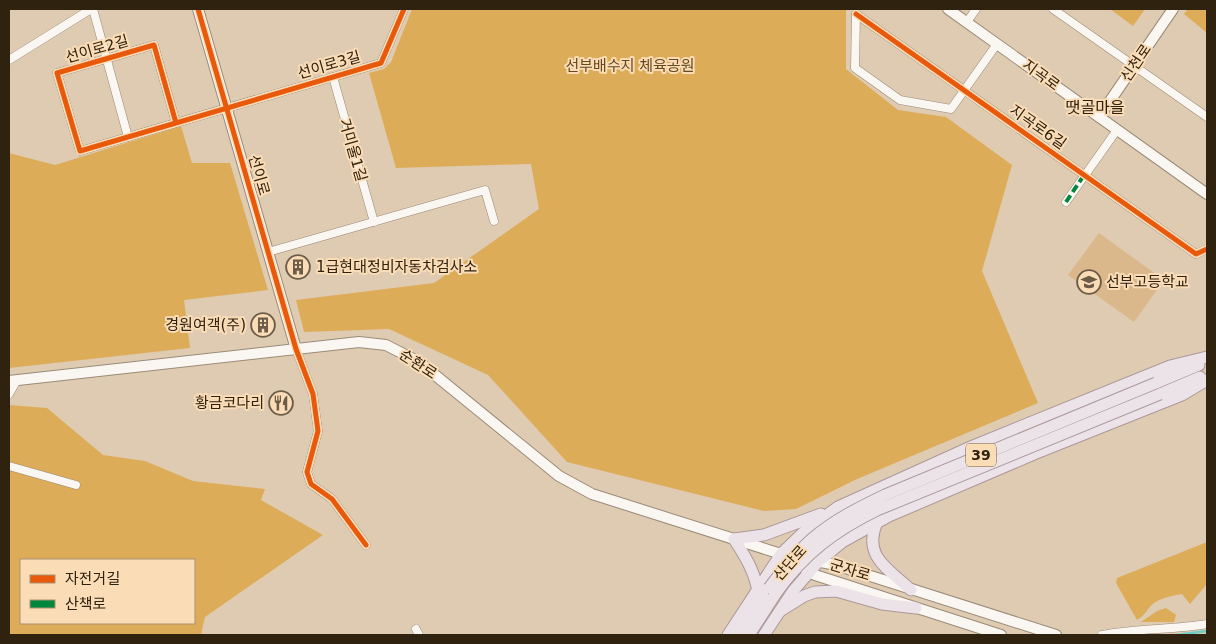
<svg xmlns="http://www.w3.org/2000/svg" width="1216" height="644" viewBox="0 0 1216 644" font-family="'DejaVu Sans','Noto Sans KR',sans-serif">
<rect width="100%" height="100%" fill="#dfcbb2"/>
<path fill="#dbb88b" d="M 1099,233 L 1164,280 L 1134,322 L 1068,275 Z"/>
<g fill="#ddac59" fill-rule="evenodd">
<path d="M 412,9 L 846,9 L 846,69 L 898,110 L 946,117 L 1012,165 L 982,271 L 1038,403 L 857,479 L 796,509 L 764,511 L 567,462 L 488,375 L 389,329 L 304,332 L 296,300 L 434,283 L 539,209 L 531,164 L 396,168 L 369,73 L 384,69 L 391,62 Z"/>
<path d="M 1110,9 L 1145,9 L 1133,26 Z"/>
<path d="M 1188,9 L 1207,9 L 1207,33 L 1184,14 Z"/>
<path d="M 181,126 L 192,163 L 230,163 L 268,290 L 184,300 L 190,348 L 9,368 L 9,153 L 55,165 Z"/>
<path d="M 9,405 L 47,408 L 103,455 L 145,461 L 193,481 L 265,489 L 261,500 L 323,535 L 205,617 L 201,635 L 9,635 ZM 21,560 L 194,560 L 194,623 L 21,623 Z"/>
<path d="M 1207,542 L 1207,584 L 1190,604 L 1182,594 C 1174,595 1161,598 1154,603 C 1148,607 1146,615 1137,620 L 1116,583 L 1117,578 Z"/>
<path d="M 1166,608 L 1176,615 L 1174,622 L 1141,622 L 1157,611 Z"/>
</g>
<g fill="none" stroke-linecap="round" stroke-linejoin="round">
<path stroke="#6ecec4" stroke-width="2.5" d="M 1176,635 L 1207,631"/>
<g stroke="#9a8b77" stroke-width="9">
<g id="street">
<path d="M 93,9 L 128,137"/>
<path d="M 1053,9 L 1207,117"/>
<path d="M 856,14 L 1196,254 L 1207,249"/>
<path d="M 856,14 L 855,68 L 900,100 L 951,109 L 997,44"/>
<path d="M 967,22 L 976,9"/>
<path d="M 9,60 L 91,9"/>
<path d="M 333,77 L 374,222"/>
<path d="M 176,123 L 154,45 L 57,73 L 80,151 L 381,63 L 404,9"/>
<path d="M 1066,202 L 1117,130"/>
<path d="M 268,252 L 485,190 L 494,221"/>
<path d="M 296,349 L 313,394 L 318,431 L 307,472 L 311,484 L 332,499 L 366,545"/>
<path d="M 9,394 L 17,380"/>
<path d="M 9,466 L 76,485"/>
<path d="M 416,629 L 419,635"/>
<path d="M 1102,635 C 1136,628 1173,630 1207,624"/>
</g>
</g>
<g stroke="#9a8b77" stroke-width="12">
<g id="secondary">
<path d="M 198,9 L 296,349"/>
<path d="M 948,9 L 1207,194"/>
<path d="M 1099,117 L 1173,9"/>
<path d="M 9,381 L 359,342 L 386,345 L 419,362 L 559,476 L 592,494 L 781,554 L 836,565 L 1056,635"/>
<path d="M 792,561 L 815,575 L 1001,635"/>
</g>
</g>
<g stroke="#ac989a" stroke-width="13">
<g id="primary">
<path d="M 1156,383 L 1199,365"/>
<path d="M 1160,394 L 1200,377"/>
<path d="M 877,522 C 862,557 889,569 911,590"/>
<path d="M 819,535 L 822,540 L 828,544 L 835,545 L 844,541 L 889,516 L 1034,454 L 1182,395 L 1207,380"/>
<path d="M 758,591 C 754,570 745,556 734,539 L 764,535 L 821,514"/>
<path d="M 780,611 L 804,596 L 815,592 L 836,591 L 882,604 L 916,608"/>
<path d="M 728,635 L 781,554 L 806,530 L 838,507 L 973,446 L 1170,366 L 1207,357"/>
<path d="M 738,635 L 763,595"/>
<path d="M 749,635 L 776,593"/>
<path d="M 764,635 L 793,591 L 819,561 L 841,543"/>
</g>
</g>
<use href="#street" stroke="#faf7f3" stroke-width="8"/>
<use href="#secondary" stroke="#faf7f3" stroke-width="10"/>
<use href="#primary" stroke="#ece3e8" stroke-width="11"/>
<g stroke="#ac989a" stroke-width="13" stroke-linecap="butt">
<g id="primary-bridge">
<path d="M 769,588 C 782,571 796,553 812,539 C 834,520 860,507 885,495 L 1156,383"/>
<path d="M 776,593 C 804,554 834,531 877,510 L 1160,394"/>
</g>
</g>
<use href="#primary-bridge" stroke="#ece3e8" stroke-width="11"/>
<path stroke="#00873e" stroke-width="4" stroke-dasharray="8 4" stroke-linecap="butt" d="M 1066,202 L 1084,175"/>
<g stroke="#fadcb6" stroke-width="8">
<g id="cycleway">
<path d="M 198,9 L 296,349 L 313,394 L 318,431 L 307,472 L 311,484 L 332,499 L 366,545"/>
<path d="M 856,14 L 1196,254 L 1207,249"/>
<path d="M 176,123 L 154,45 L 57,73 L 80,151 L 381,63 L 404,9"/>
</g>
</g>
<use href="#cycleway" stroke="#e8590c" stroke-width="5"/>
</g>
<defs>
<g id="building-ring" transform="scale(1.25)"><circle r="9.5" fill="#fadcb6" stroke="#6d5d48" stroke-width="1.5"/><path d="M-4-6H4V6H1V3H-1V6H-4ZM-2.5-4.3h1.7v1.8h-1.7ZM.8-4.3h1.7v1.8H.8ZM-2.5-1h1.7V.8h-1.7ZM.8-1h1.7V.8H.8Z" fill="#6d5d48"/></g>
<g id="school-ring" transform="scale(1.25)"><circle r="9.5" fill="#fadcb6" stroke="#6d5d48" stroke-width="1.5"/><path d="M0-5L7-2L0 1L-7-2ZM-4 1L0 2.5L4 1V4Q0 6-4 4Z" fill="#6d5d48"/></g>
<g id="restaurant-ring" transform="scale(1.25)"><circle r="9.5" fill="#fadcb6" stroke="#6d5d48" stroke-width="1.5"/><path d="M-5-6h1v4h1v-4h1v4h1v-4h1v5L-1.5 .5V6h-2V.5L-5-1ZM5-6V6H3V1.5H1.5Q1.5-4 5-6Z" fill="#6d5d48"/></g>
</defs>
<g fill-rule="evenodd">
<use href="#building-ring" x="298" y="267"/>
<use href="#school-ring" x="1089" y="282"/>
<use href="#building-ring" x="263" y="325"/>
<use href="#restaurant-ring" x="281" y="403"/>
</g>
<g text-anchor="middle" stroke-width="4" stroke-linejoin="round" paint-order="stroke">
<rect fill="#fadcb6" stroke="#6c5a41" stroke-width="1" x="966" y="443.5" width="30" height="23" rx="4"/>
<g font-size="14" font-weight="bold" fill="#2f220f">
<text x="981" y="460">39</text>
</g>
<g font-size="15" fill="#2f220f" stroke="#fadcb6">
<text transform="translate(97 49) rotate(-16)" y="5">선이로2길</text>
<text transform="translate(1136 63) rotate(-56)" y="5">신천로</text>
<text transform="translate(329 65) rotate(-16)" y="5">선이로3길</text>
<text transform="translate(1041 75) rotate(36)" y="5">지곡로</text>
<text transform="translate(1038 127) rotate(35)" y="5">지곡로6길</text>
<text transform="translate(353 150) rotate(74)" y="5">거미울1길</text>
<text transform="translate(259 175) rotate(74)" y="5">선이로</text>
<text transform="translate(418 364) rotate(33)" y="5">순환로</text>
<text transform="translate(790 563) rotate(-48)" y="5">산단로</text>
<text transform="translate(850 570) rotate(17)" y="5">군자로</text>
</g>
<g font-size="15" fill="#67491e" stroke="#fadcb6">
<text x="630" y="71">선부배수지 체육공원</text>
</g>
<g font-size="15" fill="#2f220f" stroke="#fadcb6" text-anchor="start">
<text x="316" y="272">1급현대정비자동차검사소</text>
<text x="1106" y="287">선부고등학교</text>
<text x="246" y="330" text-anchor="end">경원여객(주)</text>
<text x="264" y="408" text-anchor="end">황금코다리</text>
</g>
<g font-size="16" fill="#2f220f" stroke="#fadcb6">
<text x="1095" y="113">땟골마을</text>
</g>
</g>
<rect width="1216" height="644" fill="none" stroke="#2f220f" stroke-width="20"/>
<rect x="20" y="559" width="175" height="65" fill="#fadcb6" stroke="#a99273"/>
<rect x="30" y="575" width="25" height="8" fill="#e8590c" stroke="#a99273"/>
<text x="65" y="584" font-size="15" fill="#2f220f">자전거길</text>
<rect x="30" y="600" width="25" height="8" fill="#00873e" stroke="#a99273"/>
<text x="65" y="609" font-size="15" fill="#2f220f">산책로</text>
</svg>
